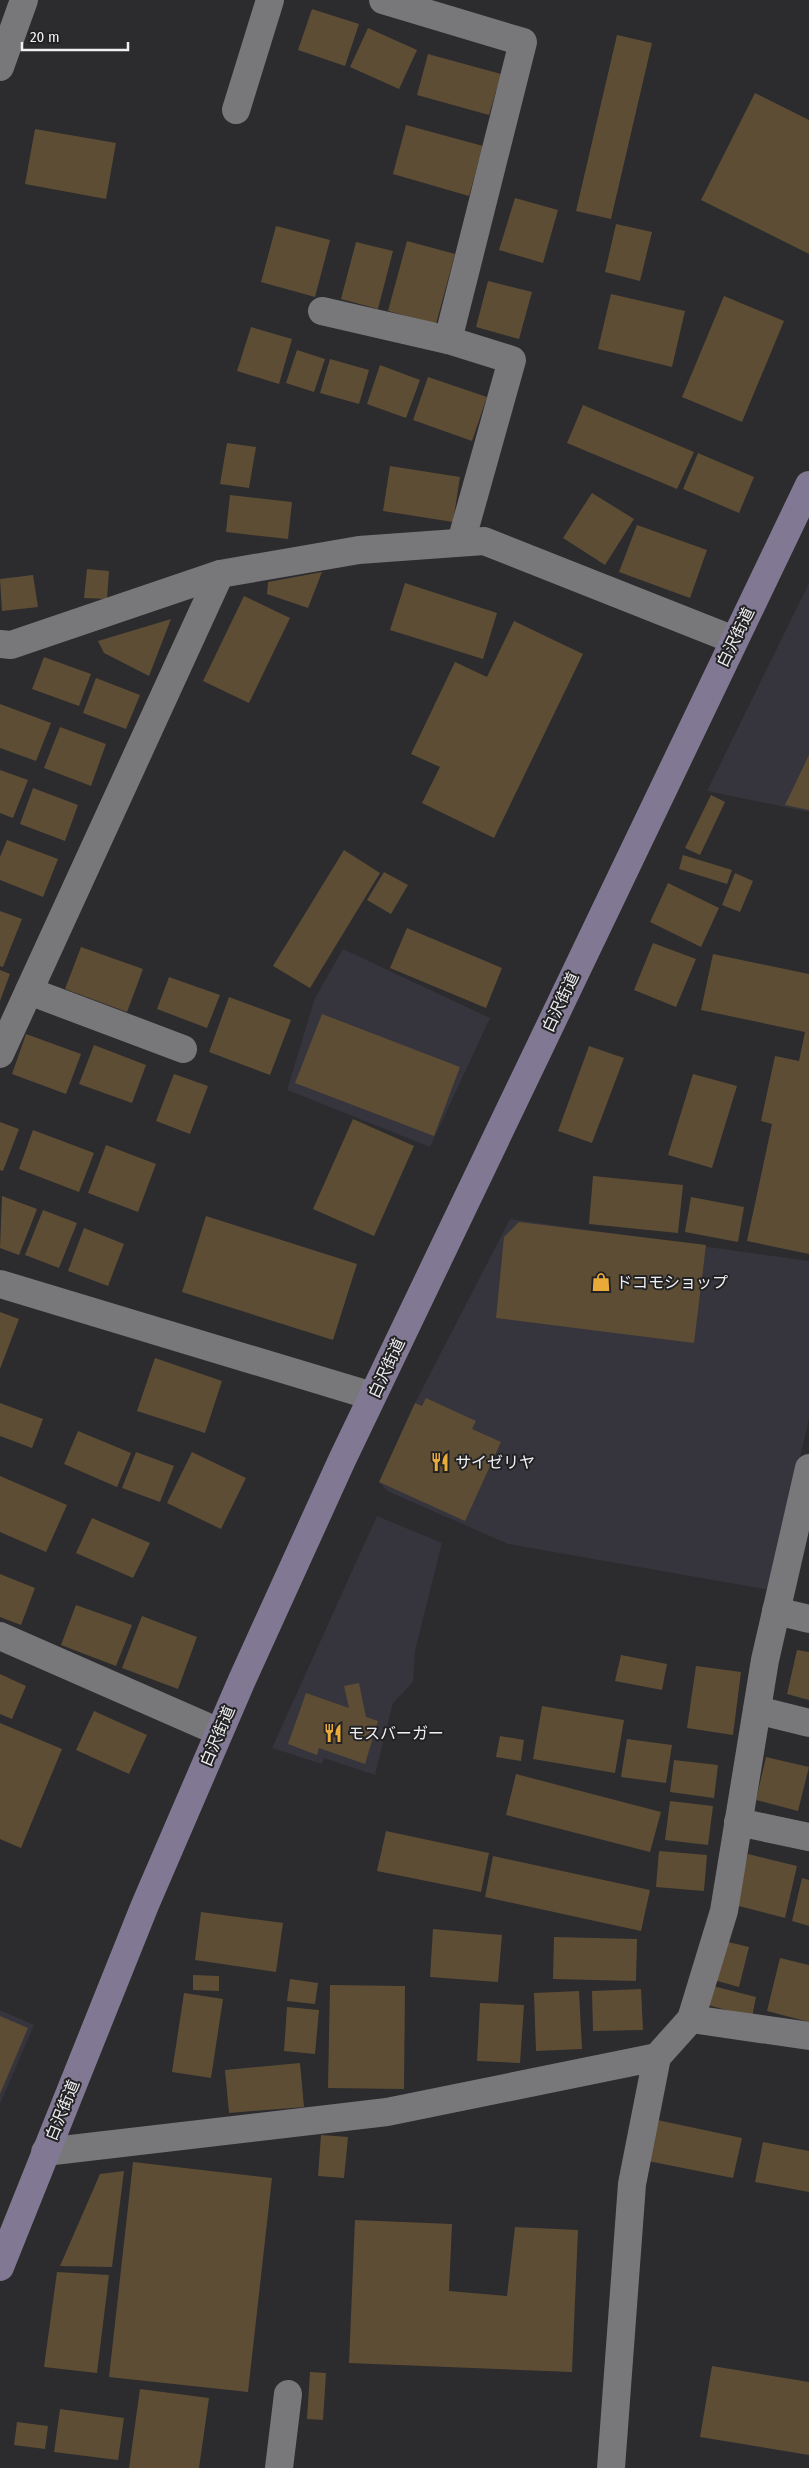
<svg xmlns="http://www.w3.org/2000/svg" width="809" height="2468" viewBox="0 0 809 2468" font-family="'Fira Sans Condensed','Noto Sans JP',sans-serif">
<rect width="100%" height="100%" fill="#2c2b2e"/>
<g fill="#36343c">
<path d="M 809,583 L 809,812 L 707,791 Z"/>
<path d="M 343,949 L 490,1018 L 430,1147 L 287,1090 L 315,998 Z"/>
<path d="M 510,1219 L 809,1261 L 809,1419 L 769,1590 L 508,1544 L 387,1491 L 379,1482 L 415,1403 Z"/>
<path d="M 377,1516 L 442,1543 L 415,1651 L 413,1682 L 393,1703 L 375,1775 L 324,1758 L 322,1764 L 272,1748 Z"/>
<path d="M 0,2010 L 34,2025 L 0,2104 Z"/>
</g>
<g fill="#5d4d35">
<path d="M 312,9 L 359,24 L 345,66 L 298,50 Z"/>
<path d="M 368,28 L 417,50 L 399,89 L 350,67 Z"/>
<path d="M 617,35 L 652,43 L 611,219 L 576,211 Z"/>
<path d="M 428,54 L 501,74 L 489,115 L 417,95 Z"/>
<path d="M 755,93 L 809,120 L 809,254 L 701,200 Z"/>
<path d="M 406,125 L 483,146 L 469,196 L 393,174 Z"/>
<path d="M 35,129 L 116,143 L 106,199 L 25,184 Z"/>
<path d="M 515,198 L 558,210 L 543,263 L 499,250 Z"/>
<path d="M 616,224 L 652,232 L 640,281 L 605,272 Z"/>
<path d="M 276,226 L 330,240 L 315,297 L 261,282 Z"/>
<path d="M 407,241 L 455,254 L 436,324 L 388,311 Z"/>
<path d="M 356,242 L 393,251 L 378,309 L 341,299 Z"/>
<path d="M 488,281 L 532,292 L 519,339 L 476,327 Z"/>
<path d="M 611,294 L 685,311 L 672,367 L 598,349 Z"/>
<path d="M 724,296 L 784,321 L 742,422 L 682,397 Z"/>
<path d="M 251,327 L 292,339 L 279,384 L 237,371 Z"/>
<path d="M 297,350 L 325,359 L 314,392 L 286,383 Z"/>
<path d="M 330,359 L 369,370 L 359,404 L 320,393 Z"/>
<path d="M 380,365 L 420,380 L 406,418 L 367,404 Z"/>
<path d="M 428,377 L 487,397 L 472,441 L 413,420 Z"/>
<path d="M 583,405 L 694,452 L 677,489 L 567,443 Z"/>
<path d="M 227,443 L 256,447 L 249,488 L 220,484 Z"/>
<path d="M 698,453 L 754,477 L 739,513 L 683,489 Z"/>
<path d="M 390,466 L 460,477 L 453,522 L 383,511 Z"/>
<path d="M 592,493 L 634,519 L 605,565 L 563,538 Z"/>
<path d="M 230,495 L 292,502 L 288,539 L 226,532 Z"/>
<path d="M 637,525 L 707,550 L 690,598 L 619,572 Z"/>
<path d="M 87,569 L 109,571 L 107,599 L 84,598 Z"/>
<path d="M 322,572 L 308,608 L 267,594 L 268,582 Z"/>
<path d="M 33,575 L 38,607 L 2,611 L 0,579 Z"/>
<path d="M 405,583 L 497,613 L 483,659 L 390,630 Z"/>
<path d="M 244,596 L 290,618 L 249,703 L 203,681 Z"/>
<path d="M 171,619 L 149,676 L 104,653 L 98,641 Z"/>
<path d="M 514,621 L 583,654 L 494,838 L 422,803 L 440,767 L 411,754 L 455,662 L 487,677 Z"/>
<path d="M 44,657 L 91,674 L 79,706 L 32,689 Z"/>
<path d="M 96,678 L 140,695 L 126,729 L 83,713 Z"/>
<path d="M 0,704 L 51,723 L 36,761 L 0,748 Z"/>
<path d="M 60,727 L 106,744 L 91,786 L 44,768 Z"/>
<path d="M 809,755 L 809,810 L 785,805 Z"/>
<path d="M 0,770 L 28,780 L 13,818 L 0,813 Z"/>
<path d="M 33,788 L 78,805 L 65,841 L 20,824 Z"/>
<path d="M 711,795 L 725,802 L 700,855 L 685,848 Z"/>
<path d="M 7,840 L 58,859 L 43,897 L 0,880 L 0,857 Z"/>
<path d="M 344,850 L 380,873 L 310,988 L 273,966 Z"/>
<path d="M 683,855 L 732,870 L 727,884 L 679,869 Z"/>
<path d="M 384,872 L 408,885 L 391,914 L 367,900 Z"/>
<path d="M 735,873 L 753,881 L 740,912 L 722,905 Z"/>
<path d="M 668,883 L 719,908 L 701,947 L 650,922 Z"/>
<path d="M 0,911 L 22,919 L 3,967 L 0,966 Z"/>
<path d="M 407,928 L 502,968 L 486,1008 L 390,968 Z"/>
<path d="M 653,943 L 696,959 L 676,1007 L 634,990 Z"/>
<path d="M 81,947 L 143,969 L 127,1012 L 65,989 Z"/>
<path d="M 713,954 L 809,974 L 809,1254 L 747,1241 L 772,1124 L 761,1121 L 775,1056 L 799,1061 L 805,1032 L 701,1010 Z"/>
<path d="M 0,970 L 10,974 L 0,1001 Z"/>
<path d="M 169,977 L 220,995 L 207,1028 L 157,1009 Z"/>
<path d="M 229,997 L 291,1020 L 270,1075 L 209,1052 Z"/>
<path d="M 322,1014 L 460,1067 L 434,1136 L 295,1083 Z"/>
<path d="M 26,1034 L 81,1054 L 66,1094 L 12,1074 Z"/>
<path d="M 94,1045 L 146,1065 L 132,1103 L 79,1084 Z"/>
<path d="M 589,1046 L 624,1058 L 592,1143 L 558,1131 Z"/>
<path d="M 174,1074 L 208,1086 L 190,1134 L 156,1121 Z"/>
<path d="M 693,1074 L 737,1086 L 712,1168 L 668,1155 Z"/>
<path d="M 353,1119 L 414,1146 L 374,1236 L 313,1209 Z"/>
<path d="M 0,1122 L 19,1129 L 3,1171 L 0,1170 Z"/>
<path d="M 33,1130 L 94,1153 L 79,1192 L 19,1169 Z"/>
<path d="M 106,1145 L 156,1164 L 138,1212 L 88,1193 Z"/>
<path d="M 593,1176 L 683,1185 L 678,1233 L 589,1224 Z"/>
<path d="M 2,1196 L 37,1209 L 19,1255 L 0,1248 Z"/>
<path d="M 691,1197 L 744,1207 L 738,1242 L 685,1232 Z"/>
<path d="M 43,1210 L 77,1223 L 59,1268 L 25,1255 Z"/>
<path d="M 206,1216 L 357,1264 L 333,1340 L 182,1292 Z"/>
<path d="M 519,1222 L 706,1245 L 694,1343 L 496,1318 L 504,1237 Z"/>
<path d="M 84,1228 L 124,1244 L 108,1286 L 68,1271 Z"/>
<path d="M 0,1312 L 19,1319 L 0,1369 Z"/>
<path d="M 155,1358 L 222,1381 L 205,1433 L 137,1411 Z"/>
<path d="M 426,1398 L 476,1421 L 472,1429 L 501,1442 L 465,1521 L 379,1482 L 415,1403 L 422,1406 Z"/>
<path d="M 0,1403 L 43,1419 L 32,1448 L 0,1436 Z"/>
<path d="M 78,1431 L 131,1453 L 117,1487 L 64,1464 Z"/>
<path d="M 136,1452 L 174,1466 L 160,1502 L 122,1488 Z"/>
<path d="M 192,1452 L 246,1478 L 221,1529 L 167,1503 Z"/>
<path d="M 0,1476 L 67,1505 L 46,1552 L 0,1532 Z"/>
<path d="M 92,1518 L 150,1543 L 133,1578 L 76,1553 Z"/>
<path d="M 0,1574 L 35,1588 L 21,1625 L 0,1617 Z"/>
<path d="M 76,1605 L 132,1625 L 116,1666 L 61,1645 Z"/>
<path d="M 142,1616 L 197,1637 L 178,1689 L 122,1668 Z"/>
<path d="M 797,1650 L 809,1652 L 809,1700 L 787,1694 Z"/>
<path d="M 621,1655 L 667,1664 L 662,1690 L 615,1681 Z"/>
<path d="M 696,1666 L 741,1672 L 733,1735 L 687,1728 Z"/>
<path d="M 0,1674 L 26,1686 L 12,1719 L 0,1714 Z"/>
<path d="M 359,1683 L 366,1717 L 378,1721 L 365,1764 L 319,1748 L 317,1755 L 288,1744 L 306,1693 L 349,1708 L 344,1686 Z"/>
<path d="M 542,1706 L 624,1720 L 615,1773 L 533,1759 Z"/>
<path d="M 94,1711 L 147,1735 L 129,1774 L 76,1750 Z"/>
<path d="M 0,1723 L 62,1749 L 21,1848 L 0,1839 Z"/>
<path d="M 500,1736 L 524,1740 L 521,1761 L 496,1757 Z"/>
<path d="M 627,1739 L 672,1745 L 666,1783 L 621,1777 Z"/>
<path d="M 766,1757 L 809,1767 L 798,1811 L 756,1800 Z"/>
<path d="M 674,1760 L 718,1765 L 714,1798 L 670,1792 Z"/>
<path d="M 516,1774 L 661,1812 L 650,1852 L 506,1815 Z"/>
<path d="M 670,1801 L 713,1806 L 708,1845 L 665,1840 Z"/>
<path d="M 386,1831 L 489,1853 L 481,1892 L 377,1871 Z"/>
<path d="M 659,1851 L 707,1855 L 704,1891 L 656,1887 Z"/>
<path d="M 748,1854 L 797,1866 L 785,1918 L 735,1905 Z"/>
<path d="M 493,1856 L 650,1890 L 641,1931 L 485,1897 Z"/>
<path d="M 802,1878 L 809,1880 L 809,1926 L 792,1921 Z"/>
<path d="M 201,1912 L 283,1923 L 276,1972 L 195,1960 Z"/>
<path d="M 433,1929 L 502,1935 L 498,1982 L 430,1977 Z"/>
<path d="M 554,1937 L 637,1939 L 636,1981 L 553,1979 Z"/>
<path d="M 724,1941 L 749,1947 L 739,1987 L 714,1980 Z"/>
<path d="M 780,1958 L 809,1965 L 809,2022 L 767,2011 Z"/>
<path d="M 193,1975 L 219,1976 L 219,1991 L 193,1990 Z"/>
<path d="M 290,1979 L 318,1983 L 315,2004 L 287,2001 Z"/>
<path d="M 330,1985 L 405,1986 L 404,2089 L 328,2088 Z"/>
<path d="M 713,1986 L 756,1997 L 752,2017 L 708,2005 Z"/>
<path d="M 641,1989 L 643,2030 L 593,2031 L 592,1991 Z"/>
<path d="M 579,1991 L 582,2049 L 536,2051 L 534,1993 Z"/>
<path d="M 184,1993 L 223,1999 L 211,2078 L 172,2072 Z"/>
<path d="M 480,2003 L 524,2005 L 520,2063 L 477,2061 Z"/>
<path d="M 287,2007 L 319,2010 L 315,2054 L 284,2051 Z"/>
<path d="M 0,2016 L 28,2028 L 0,2094 Z"/>
<path d="M 300,2063 L 304,2107 L 229,2113 L 225,2070 Z"/>
<path d="M 657,2120 L 742,2138 L 733,2178 L 648,2161 Z"/>
<path d="M 321,2135 L 348,2137 L 344,2178 L 318,2176 Z"/>
<path d="M 763,2142 L 809,2151 L 809,2192 L 755,2182 Z"/>
<path d="M 133,2162 L 272,2178 L 248,2392 L 109,2377 Z"/>
<path d="M 124,2171 L 112,2267 L 60,2266 L 100,2174 Z"/>
<path d="M 355,2220 L 452,2224 L 449,2291 L 507,2296 L 515,2227 L 578,2230 L 572,2372 L 349,2363 Z"/>
<path d="M 57,2272 L 109,2275 L 97,2373 L 44,2367 Z"/>
<path d="M 712,2366 L 809,2382 L 809,2455 L 700,2437 Z"/>
<path d="M 310,2372 L 326,2373 L 323,2420 L 307,2419 Z"/>
<path d="M 140,2389 L 209,2398 L 199,2468 L 129,2468 Z"/>
<path d="M 60,2409 L 124,2418 L 118,2460 L 54,2452 Z"/>
<path d="M 17,2422 L 48,2426 L 45,2449 L 14,2445 Z"/>
</g>
<g fill="none" stroke-linecap="round" stroke-linejoin="round">
<g stroke="#78777a" stroke-width="28">
<path d="M 383,0 L 523,42 L 448,340 L 512,360 L 461,542"/>
<path d="M 0,67 L 24,0"/>
<path d="M 236,110 L 270,0"/>
<path d="M 322,311 L 448,340"/>
<path d="M 0,644 L 11,645 L 220,574 L 359,550 L 484,541 L 734,640"/>
<path d="M 29,991 L 183,1049"/>
<path d="M 0,1054 L 220,574"/>
<path d="M 0,1284 L 372,1396"/>
<path d="M 776,1611 L 809,1619"/>
<path d="M 0,1636 L 219,1732"/>
<path d="M 757,1710 L 809,1723"/>
<path d="M 738,1822 L 809,1837"/>
<path d="M 691,2019 L 809,2036"/>
<path d="M 45,2152 L 387,2112 L 657,2057"/>
<path d="M 279,2468 L 288,2394"/>
<path d="M 611,2468 L 632,2184 L 657,2057 L 691,2019 L 724,1911 L 765,1660 L 809,1468"/>
</g>
<path stroke="#817993" stroke-width="28" d="M 0,2267 L 145,1905 L 242,1680 L 342,1460 L 809,485"/>
</g>
<defs>
<g id="shop-bare" transform="scale(1.5)"><path d="M-5-2.5h2.3a2.7 3.5 0 0 1 5.4 0H5L5.5 6h-11ZM-1.5-2.5h3a1.5 2.3 0 0 0-3 0Z" fill="#eaaa39" stroke="#222224" stroke-width="2.5" paint-order="stroke"/></g>
<g id="restaurant-bare" transform="scale(1.5)"><path d="M-5-6h1v4h1v-4h1v4h1v-4h1v5L-1.5 .5V6h-2V.5L-5-1ZM5-6V6H3V1.5H1.5Q1.5-4 5-6Z" fill="#eaaa39" stroke="#222224" stroke-width="2.5" paint-order="stroke"/></g>
</defs>
<g fill-rule="evenodd">
<use href="#shop-bare" x="601" y="1282"/>
<use href="#restaurant-bare" x="440" y="1462"/>
<use href="#restaurant-bare" x="333" y="1733"/>
</g>
<g text-anchor="middle" stroke-width="4" stroke-linejoin="round" paint-order="stroke">
<g font-size="16" fill="#f0eff1" stroke="#222224">
<text transform="translate(735 637) rotate(-64)" y="6">白沢街道</text>
<text transform="translate(560 1002) rotate(-65)" y="6">白沢街道</text>
<text transform="translate(386 1368) rotate(-65)" y="6">白沢街道</text>
<text transform="translate(217 1736) rotate(-67)" y="6">白沢街道</text>
<text transform="translate(62 2110) rotate(-68)" y="6">白沢街道</text>
</g>
<g font-size="16" fill="#f0eff1" stroke="#222224" text-anchor="start">
<text x="616" y="1288">ドコモショップ</text>
<text x="455" y="1468">サイゼリヤ</text>
<text x="348" y="1739">モスバーガー</text>
</g>
</g>
<path d="M22 42v8h106v-8" fill="none" stroke="#f0eff1" stroke-width="2.5"/>
<text x="30" y="42" font-size="15" fill="#f0eff1" stroke="#222224" stroke-width="4" paint-order="stroke">20 m</text>
</svg>
